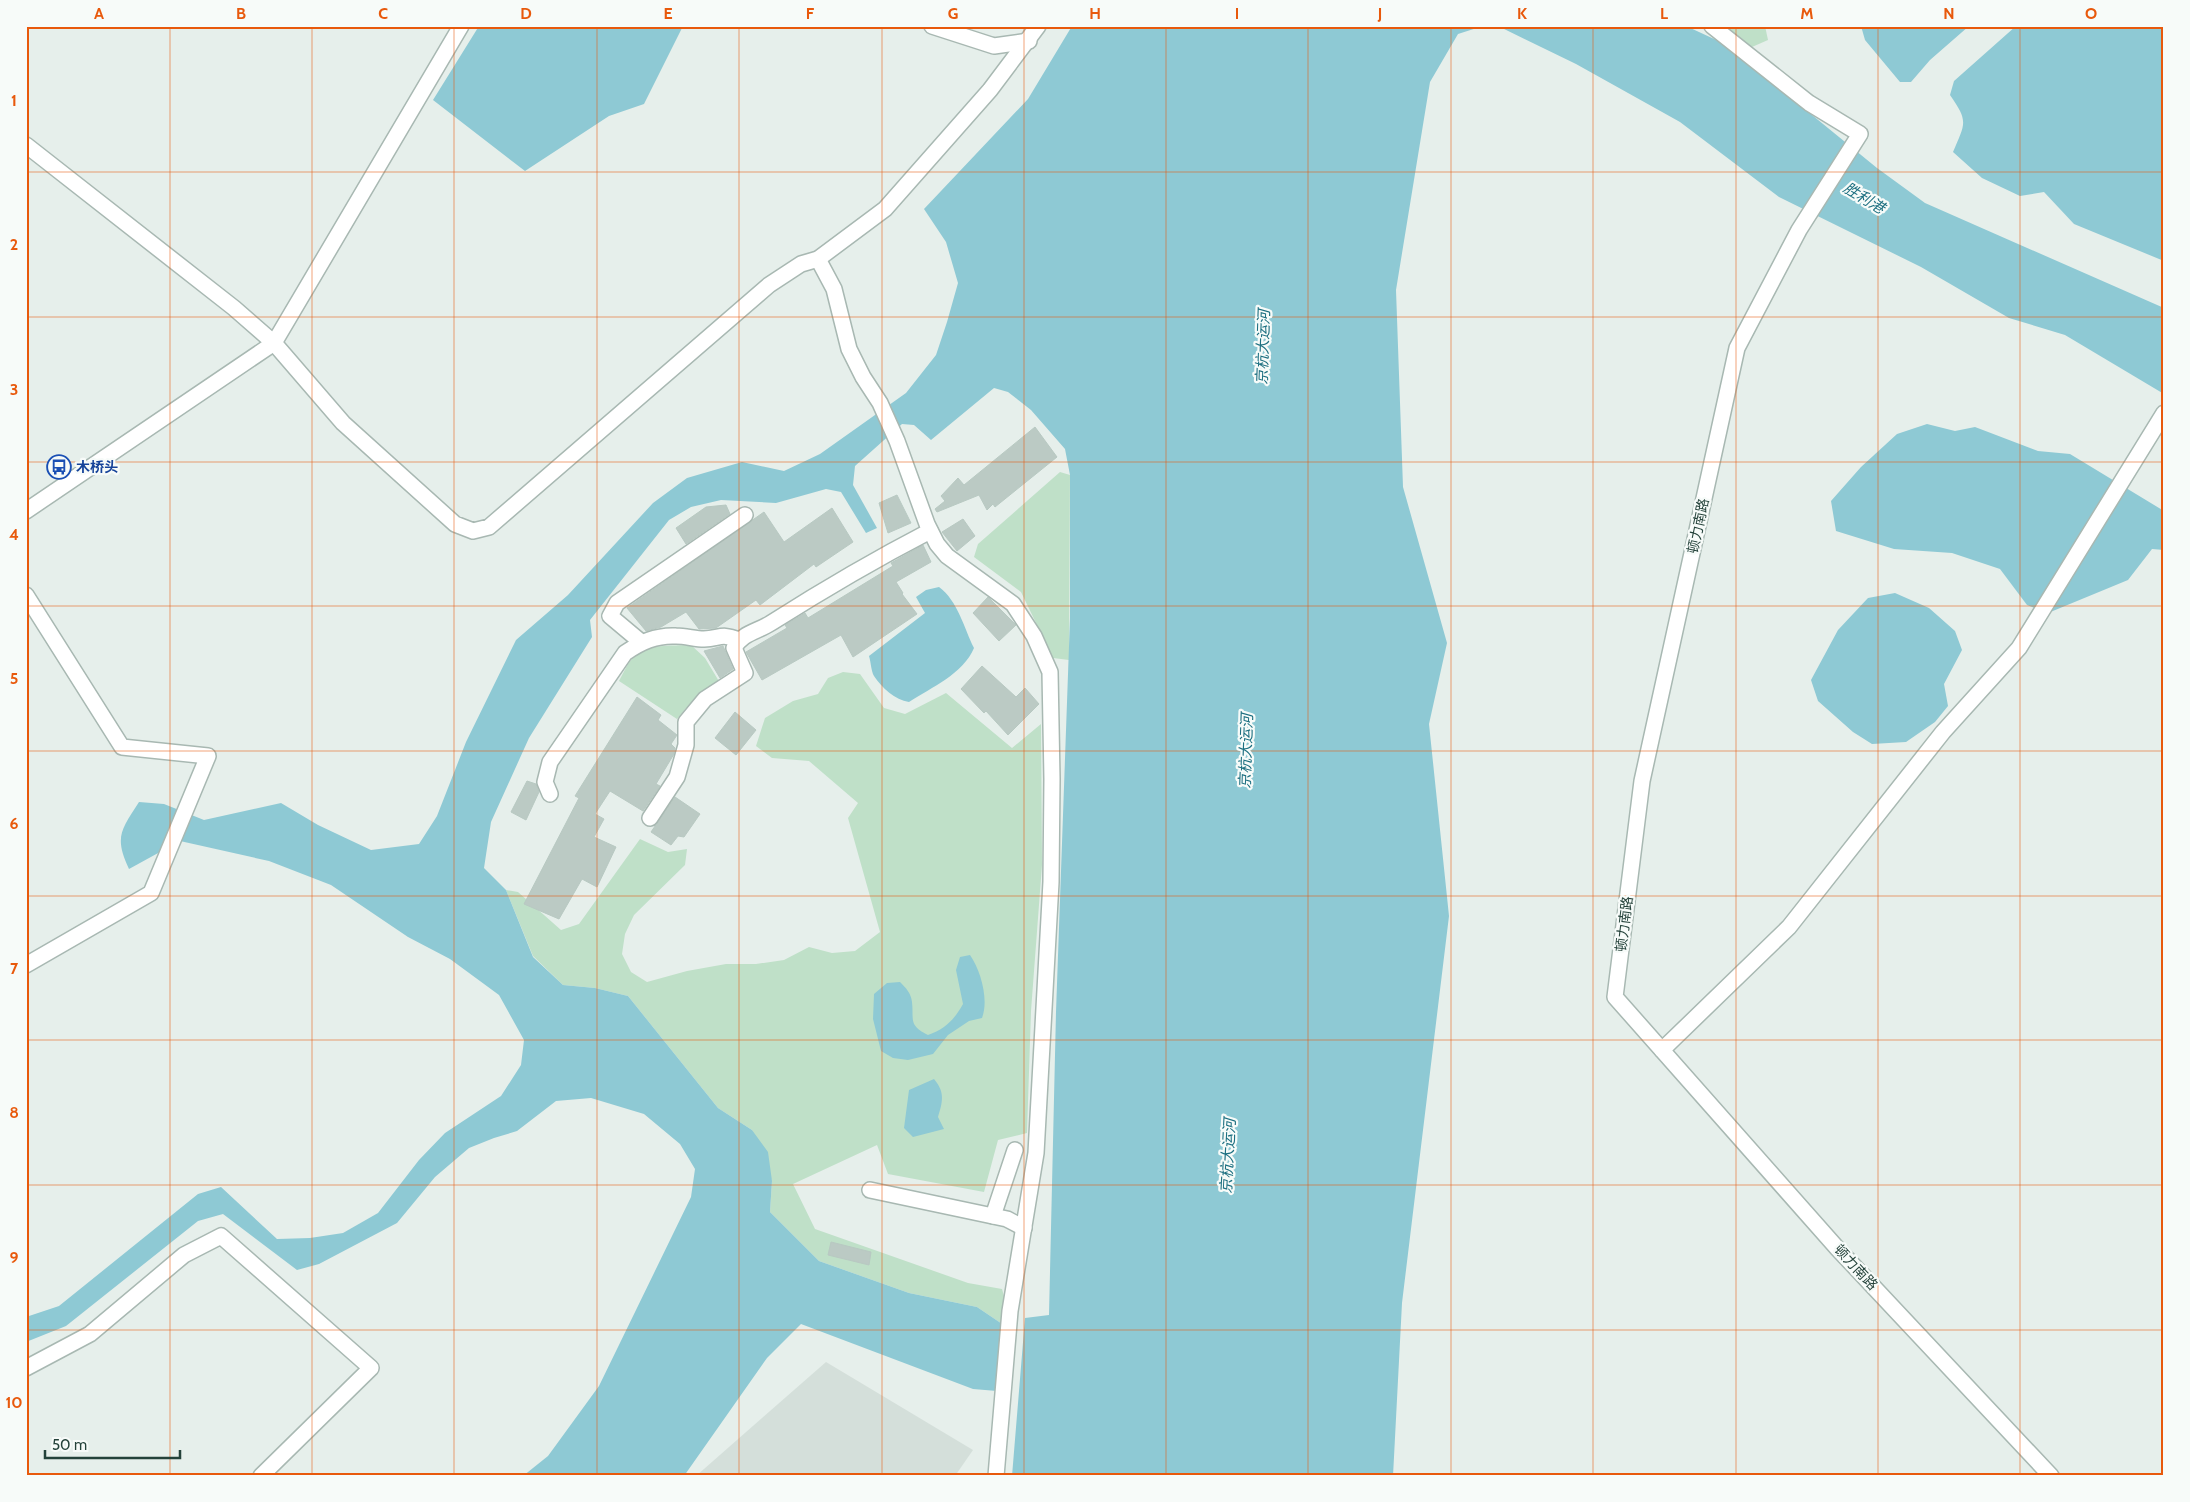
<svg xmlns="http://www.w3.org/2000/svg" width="2190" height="1502" viewBox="0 0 2190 1502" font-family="Cabin,'Noto Sans SC',sans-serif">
<rect width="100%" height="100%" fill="#e6efeb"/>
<path fill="#d4dfda" d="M 826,1362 L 973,1450 L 955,1476 L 696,1476 Z"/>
<g fill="#bfe0c8">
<path d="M 1724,26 L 1765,26 L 1768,40 L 1752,47 Z"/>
<path d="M 1060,472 L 1070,475 L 1069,660 L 1053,658 L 1021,592 L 974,557 L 978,544 Z"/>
<path d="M 691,645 L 705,658 L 720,683 L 686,708 L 677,719 L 619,681 C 623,674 626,666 631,660 C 643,643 673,646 691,645 Z"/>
<path d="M 843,672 L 860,674 L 884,708 L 905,714 L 946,693 L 1012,748 L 1041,724 L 1042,865 L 1031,1011 L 1027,1133 L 998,1140 L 984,1192 L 888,1174 L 877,1145 L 793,1184 L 815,1229 L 968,1283 L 1002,1289 L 1014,1332 L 977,1307 L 909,1293 L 819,1261 L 770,1212 L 772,1181 L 752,1130 L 718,1108 L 628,996 L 595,988 L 563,985 L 533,956 L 506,890 L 518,892 L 561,930 L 579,924 L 640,839 L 668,852 L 687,849 L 685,865 L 634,915 L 625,934 L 622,954 L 631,972 L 647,982 L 687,971 L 726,964 L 756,964 L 784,960 L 809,947 L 832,953 L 855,951 L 880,932 L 848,818 L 858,803 L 809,761 L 772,758 L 756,746 L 765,718 L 793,701 L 818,694 L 828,678 Z"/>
</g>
<g fill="#8ec9d4">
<path d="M 479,26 L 683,26 L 644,104 L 609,116 L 525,171 L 433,100 Z"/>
<path d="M 1072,26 L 1483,26 L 1458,34 L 1430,82 L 1396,290 L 1403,487 L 1447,643 L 1429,724 L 1449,916 L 1402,1303 L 1393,1476 L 1012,1476 L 1025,1318 L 1049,1315 L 1056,1012 L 1070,618 L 1070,475 L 1065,449 L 1031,410 L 1008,392 L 994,388 L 931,440 L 914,425 L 902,424 L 855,466 L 853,485 L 877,528 L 866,533 L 841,492 L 826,489 L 776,503 L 721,500 L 691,507 L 669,520 L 590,620 L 592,637 L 529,738 L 491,822 L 484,868 L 506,890 L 533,957 L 563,985 L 595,988 L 628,996 L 718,1108 L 752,1130 L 768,1152 L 772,1181 L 770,1212 L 819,1261 L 909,1293 L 977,1307 L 1014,1332 L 1009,1392 L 973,1389 L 801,1324 L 767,1358 L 684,1476 L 523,1476 L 548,1456 L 599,1386 L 691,1197 L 695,1169 L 680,1144 L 644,1114 L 591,1098 L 556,1101 L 517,1131 L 494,1138 L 469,1148 L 435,1177 L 397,1223 L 319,1264 L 297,1270 L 223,1214 L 198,1221 L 66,1326 L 26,1342 L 26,1317 L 59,1306 L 198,1194 L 221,1187 L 277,1239 L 310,1238 L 343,1233 L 378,1213 L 419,1160 L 445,1133 L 501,1096 L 521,1065 L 524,1040 L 499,995 L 450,959 L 408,937 L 331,885 L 269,861 L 180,841 L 129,869 C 114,837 121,830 139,802 L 164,804 L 204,820 L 281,803 L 318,825 L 371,850 L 419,844 L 437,816 L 466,742 L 516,640 L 568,595 L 653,503 L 687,478 L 742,462 L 784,471 L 820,454 L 906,393 L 936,355 L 947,322 L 958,283 L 946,242 L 924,209 L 1028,99 Z"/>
<path d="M 1498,26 L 1686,26 L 1725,44 L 1877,168 L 1925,203 L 2164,308 L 2164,394 L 2065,335 L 2009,318 L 1921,267 L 1779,197 L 1680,122 L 1576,64 Z"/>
<path d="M 1861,26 L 1969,26 L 1930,60 L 1911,82 L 1900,82 L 1865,40 Z"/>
<path d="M 2016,26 L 2164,26 L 2164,261 L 2074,224 L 2044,192 L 2020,196 L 1982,178 L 1953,152 C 1965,123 1969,122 1950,95 L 1954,81 Z"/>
<path d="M 1927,424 L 1955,431 L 1975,427 L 2038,451 L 2070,454 L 2164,511 L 2164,550 L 2152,549 L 2128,580 L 2048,613 L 2027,605 L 2000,569 L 1952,553 L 1894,549 L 1836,531 L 1831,501 L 1861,467 L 1897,434 Z"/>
<path d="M 939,587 C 958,601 964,628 974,648 C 963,674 932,687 909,702 C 895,700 882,688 874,676 C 871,671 871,662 869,656 L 925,613 L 916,597 L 926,590 Z"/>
<path d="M 1895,593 L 1929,608 L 1955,631 L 1962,650 L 1944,684 L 1948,706 L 1935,722 L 1906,742 L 1872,744 L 1853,732 L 1818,701 L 1811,680 L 1838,630 L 1868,598 Z"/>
<path d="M 970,955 C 981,971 989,1000 982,1018 L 969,1021 L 948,1035 L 933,1054 L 908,1060 L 893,1058 L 881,1051 L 873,1019 L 874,994 L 887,983 L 900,982 C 906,988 911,993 912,1002 C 914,1020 908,1025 928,1035 C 945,1029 954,1020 963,1004 L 956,970 L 960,957 Z"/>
<path d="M 934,1079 C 945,1092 943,1101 938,1117 L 944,1129 L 913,1137 L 904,1128 L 909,1090 Z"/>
</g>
<g fill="#bbcac4" stroke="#b8c9c2">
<path d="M 1035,427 L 1057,457 L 995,507 L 993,504 L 987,510 L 979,495 L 937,512 L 935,509 L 945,501 L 941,496 L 958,478 L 964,485 Z"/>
<path d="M 897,495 L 911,523 L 888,533 L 879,503 Z"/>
<path d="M 726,505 L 730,514 L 686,544 L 676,528 L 706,507 Z"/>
<path d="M 832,508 L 853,542 L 816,567 L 814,564 L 760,605 L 756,600 L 716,628 L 699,629 L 686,612 L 661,627 L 646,631 L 627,608 L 764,512 L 784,542 Z"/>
<path d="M 963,519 L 975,536 L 957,551 L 942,532 Z"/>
<path d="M 923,545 L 931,562 L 896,582 L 903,593 L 902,594 L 917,614 L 853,657 L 841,635 L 762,680 L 746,652 L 787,628 L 785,625 L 805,613 L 808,618 L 893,566 L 891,563 Z"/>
<path d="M 988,597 L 1016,625 L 999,641 L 973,613 Z"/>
<path d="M 723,646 L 733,669 L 720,678 L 704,651 Z"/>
<path d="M 982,666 L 1016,697 L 1025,688 L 1039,704 L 1008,735 L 986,711 L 984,713 L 961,689 Z"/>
<path d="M 637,697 L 661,715 L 658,720 L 677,735 L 671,744 L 675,748 L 674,754 L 656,784 L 660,786 L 643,811 L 610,791 L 595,814 L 604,819 L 594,837 L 616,847 L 597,887 L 582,879 L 559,919 L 524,904 L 579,798 L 575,796 Z"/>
<path d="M 735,712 L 756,730 L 736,755 L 715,738 Z"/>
<path d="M 527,781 L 536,784 L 539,792 L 526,820 L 511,812 Z"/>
<path d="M 675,797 L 700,814 L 684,837 L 678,836 L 671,845 L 651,832 Z"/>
<path d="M 831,1242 L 871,1252 L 869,1265 L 828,1255 Z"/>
</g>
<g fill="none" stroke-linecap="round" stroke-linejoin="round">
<g stroke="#a8b8b2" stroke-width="18">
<g id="minor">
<path d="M 932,26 L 994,46 L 1029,41"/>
<path d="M 1712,26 L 1809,103 L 1860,134 L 1799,230 L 1737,348 L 1642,781 L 1615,997 L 1837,1248 L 2051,1476"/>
<path d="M 26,145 L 234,308 L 274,343 L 343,423 L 455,524 L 473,531 L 489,527 L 769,285 L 801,264 L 818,259 L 885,209 L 990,90 L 1038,26"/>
<path d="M 818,259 L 834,289 L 849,349 L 863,377 L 880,403 L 897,441 L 927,524 L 937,544 L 947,556 L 1013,604 L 1034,636 L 1050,672 L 1052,779 L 1051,882 L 1036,1153 L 1010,1311 L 996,1476"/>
<path d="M 26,511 L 274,343 L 461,26"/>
<path d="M 26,595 L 122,747 L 208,756 L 151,893 L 26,965"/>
<path d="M 641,642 L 610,616 L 617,603 L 745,515"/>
<path d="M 550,794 L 545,782 L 550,762 L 625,653 C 641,642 656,635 676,636 C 686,636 695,639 704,639 C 721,638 721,633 739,640"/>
<path d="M 650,818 L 677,777 L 686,745 L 686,722 L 705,699 L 745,673 L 734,648 C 742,633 757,632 771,623 C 823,590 876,559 930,531"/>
<path d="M 1662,1050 L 1789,927 L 1943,732 L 2019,648 L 2164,413"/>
<path d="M 870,1190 L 1007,1219 L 1024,1228"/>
<path d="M 993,1216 L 1015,1150"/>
<path d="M 26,1368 L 90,1334 L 184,1255 L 221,1236 L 371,1368 L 261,1476"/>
</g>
</g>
<use href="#minor" stroke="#fff" stroke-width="15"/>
</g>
<path fill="none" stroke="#e8590c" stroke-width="1" stroke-opacity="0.55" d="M 170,26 L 170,1476M 312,26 L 312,1476M 454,26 L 454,1476M 597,26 L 597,1476M 739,26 L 739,1476M 882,26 L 882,1476M 1024,26 L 1024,1476M 1166,26 L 1166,1476M 1308,26 L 1308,1476M 1451,26 L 1451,1476M 1593,26 L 1593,1476M 1736,26 L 1736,1476M 1878,26 L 1878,1476M 2020,26 L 2020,1476M 26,172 L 2164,172M 26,317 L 2164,317M 26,462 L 2164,462M 26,606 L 2164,606M 26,751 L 2164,751M 26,896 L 2164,896M 26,1040 L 2164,1040M 26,1185 L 2164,1185M 26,1330 L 2164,1330"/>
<defs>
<g id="bus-ring" transform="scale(1.25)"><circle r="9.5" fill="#f7fbf9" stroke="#1a4fb4" stroke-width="1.5"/><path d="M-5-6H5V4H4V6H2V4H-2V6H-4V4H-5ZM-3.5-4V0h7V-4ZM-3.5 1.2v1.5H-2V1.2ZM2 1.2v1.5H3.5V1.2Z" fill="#1a4fb4"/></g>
</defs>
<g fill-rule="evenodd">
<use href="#bus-ring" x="59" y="467"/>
</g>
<g text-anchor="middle" stroke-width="4.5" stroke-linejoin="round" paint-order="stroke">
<g font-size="14" font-weight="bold" fill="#164399" stroke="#f7fbf9" text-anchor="start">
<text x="76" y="472">木桥头</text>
</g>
<g font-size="14" fill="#24423a" stroke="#f7fbf9">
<text transform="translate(1698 526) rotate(-78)" y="5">顿力南路</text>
<text transform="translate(1624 924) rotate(-83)" y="5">顿力南路</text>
<text transform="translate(1856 1267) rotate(47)" y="5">顿力南路</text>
</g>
<g font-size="15" font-style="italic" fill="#1c6f80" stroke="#f7fbf9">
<text transform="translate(1864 198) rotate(31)" y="5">胜利港</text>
<text transform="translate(1263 347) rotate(-88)" y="5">京杭大运河</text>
<text transform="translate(1246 751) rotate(-88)" y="5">京杭大运河</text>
<text transform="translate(1228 1156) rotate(-87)" y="5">京杭大运河</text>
</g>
</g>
<rect width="2190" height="1502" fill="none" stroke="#f7fbf9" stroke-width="55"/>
<path d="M45 1450v8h135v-8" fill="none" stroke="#24423a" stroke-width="2.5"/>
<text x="52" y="1450" font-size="15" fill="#24423a" stroke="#f7fbf9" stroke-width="4" paint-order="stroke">50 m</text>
<rect x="28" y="28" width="2134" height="1446" fill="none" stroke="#e8590c" stroke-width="2"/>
<g font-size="16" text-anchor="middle" font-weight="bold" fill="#e8590c">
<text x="99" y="19">A</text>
<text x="241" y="19">B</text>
<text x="383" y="19">C</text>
<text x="526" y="19">D</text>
<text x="668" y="19">E</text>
<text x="810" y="19">F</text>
<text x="953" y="19">G</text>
<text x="1095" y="19">H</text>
<text x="1237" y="19">I</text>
<text x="1380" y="19">J</text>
<text x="1522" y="19">K</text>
<text x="1664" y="19">L</text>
<text x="1807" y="19">M</text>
<text x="1949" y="19">N</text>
<text x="2091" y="19">O</text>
<text x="14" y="106">1</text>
<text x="14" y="250">2</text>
<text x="14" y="395">3</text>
<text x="14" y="540">4</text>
<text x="14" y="684">5</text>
<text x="14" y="829">6</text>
<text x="14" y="974">7</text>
<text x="14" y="1118">8</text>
<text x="14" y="1263">9</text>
<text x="14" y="1408">10</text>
</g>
</svg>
